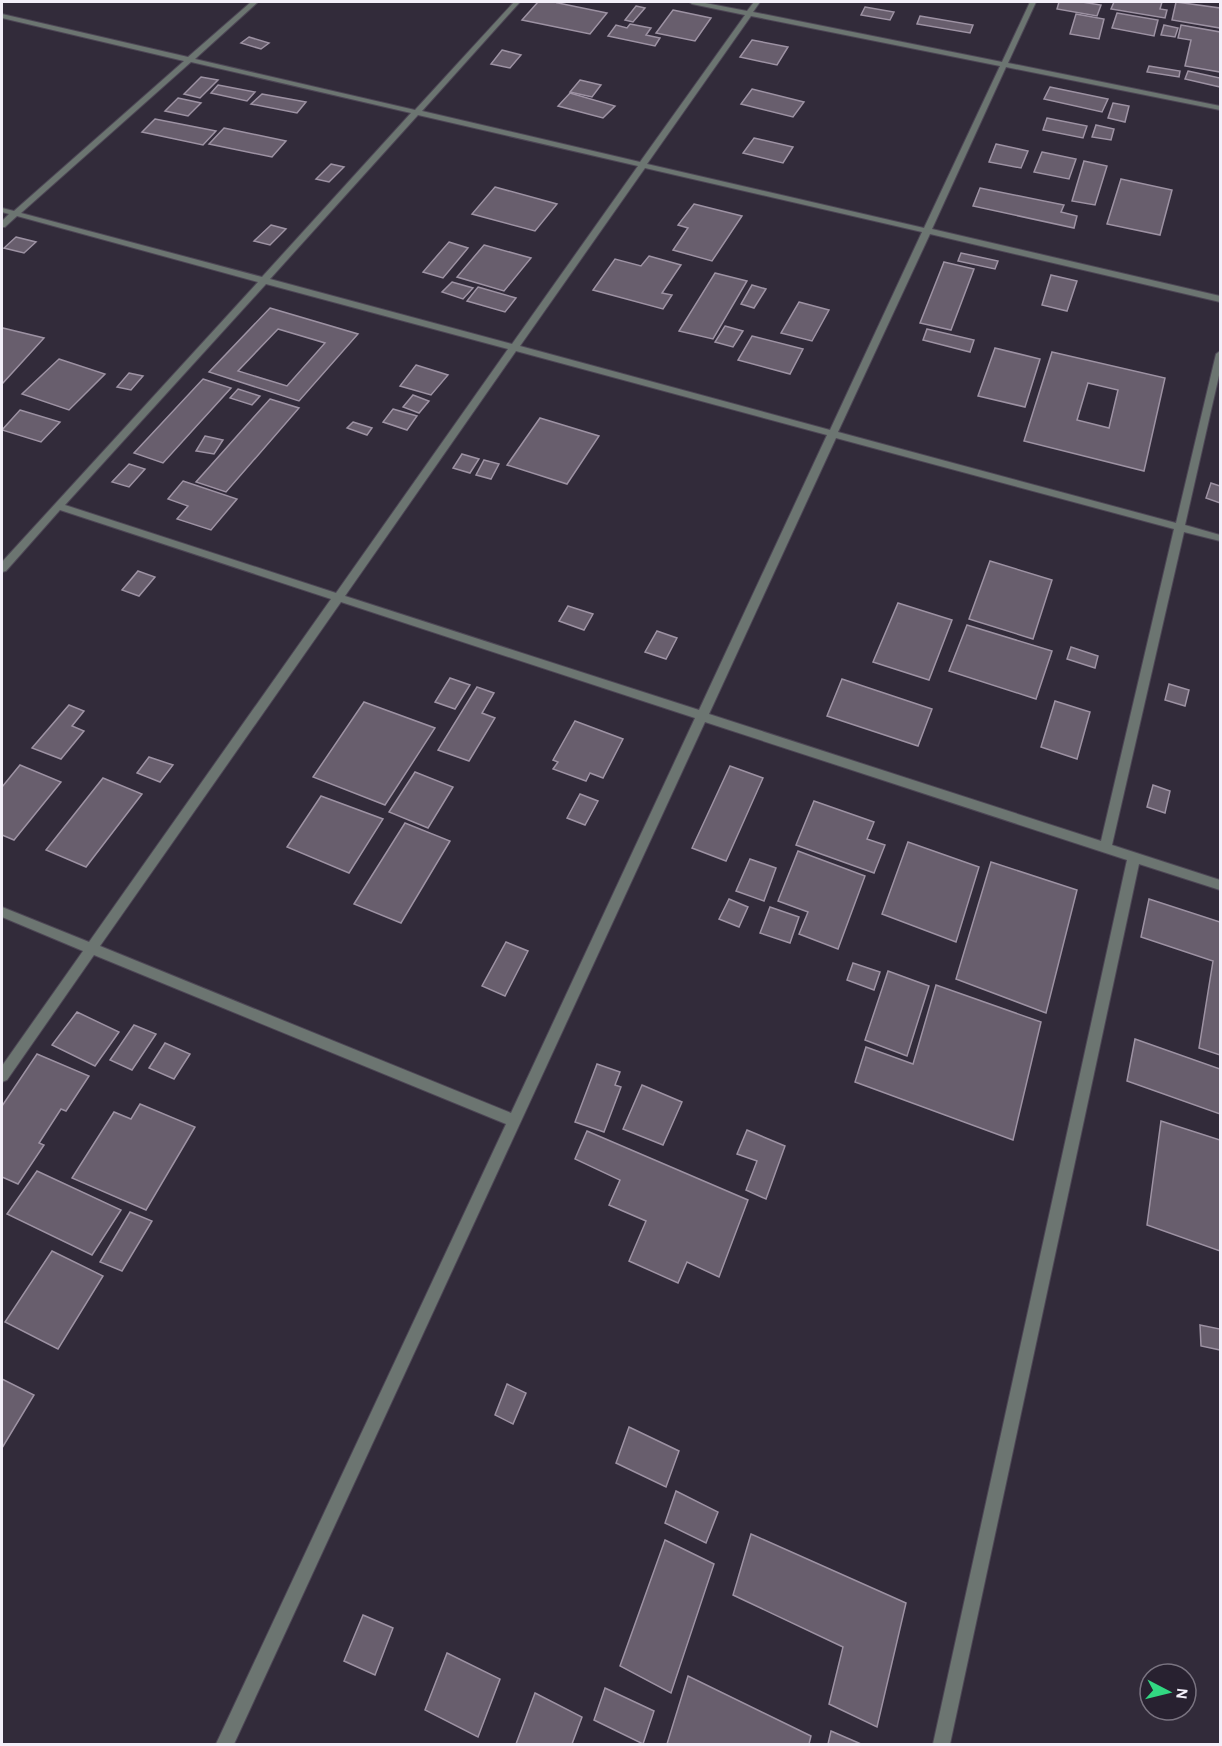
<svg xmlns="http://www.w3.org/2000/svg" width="1222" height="1746" viewBox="0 0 1222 1746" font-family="'Alegreya Sans',sans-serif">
<rect width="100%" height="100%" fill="#322b3a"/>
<g fill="#685e6d" stroke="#9d92a3" stroke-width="1.5" fill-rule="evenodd">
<path d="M 538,2 L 560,2 L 558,3 L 607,13 L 590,34 L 522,20 Z"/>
<path d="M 1059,2 L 1082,2 L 1101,5 L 1097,16 L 1057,9 Z"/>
<path d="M 1114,2 L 1162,2 L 1160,9 L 1167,10 L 1165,18 L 1111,9 Z"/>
<path d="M 1176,2 L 1220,8 L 1220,28 L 1172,20 Z"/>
<path d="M 636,6 L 645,8 L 633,22 L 625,20 Z"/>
<path d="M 865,7 L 894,12 L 890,20 L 861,15 Z"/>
<path d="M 673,10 L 711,18 L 695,41 L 656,33 Z"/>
<path d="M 1117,13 L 1158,20 L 1154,36 L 1112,28 Z"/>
<path d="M 1076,14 L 1104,19 L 1099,39 L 1070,34 Z"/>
<path d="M 920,16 L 973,25 L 970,33 L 917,24 Z"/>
<path d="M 630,24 L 651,28 L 646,35 L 660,38 L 655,46 L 608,36 L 616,25 L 627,28 Z"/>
<path d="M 1164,25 L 1178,28 L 1175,37 L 1161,35 Z"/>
<path d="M 1181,25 L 1220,32 L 1220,72 L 1185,66 L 1191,40 L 1178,38 Z"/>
<path d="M 249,37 L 269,43 L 261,49 L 241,43 Z"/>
<path d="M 752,40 L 788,47 L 777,65 L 740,57 Z"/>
<path d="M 502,50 L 521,55 L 510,68 L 491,64 Z"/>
<path d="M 1149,66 L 1180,71 L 1179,77 L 1147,72 Z"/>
<path d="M 1188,71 L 1220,78 L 1220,87 L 1185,79 Z"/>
<path d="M 201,77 L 218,80 L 200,98 L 184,94 Z"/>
<path d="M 580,80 L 601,85 L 592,97 L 570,92 Z"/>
<path d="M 218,85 L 255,92 L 247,101 L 211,93 Z"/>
<path d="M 1050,87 L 1108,99 L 1102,112 L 1044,99 Z"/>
<path d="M 752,89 L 804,102 L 793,117 L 741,104 Z"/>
<path d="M 570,93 L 615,106 L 603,118 L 558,106 Z"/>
<path d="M 262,94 L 306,102 L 297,113 L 251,104 Z"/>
<path d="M 178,98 L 201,103 L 188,116 L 165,111 Z"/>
<path d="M 1113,103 L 1129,106 L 1125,122 L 1108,118 Z"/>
<path d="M 1047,118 L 1087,126 L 1083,138 L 1043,130 Z"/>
<path d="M 155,119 L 216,131 L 203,145 L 142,132 Z"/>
<path d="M 1096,125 L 1114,129 L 1111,140 L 1092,137 Z"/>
<path d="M 224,128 L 286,141 L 272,157 L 209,144 Z"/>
<path d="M 754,138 L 793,147 L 783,163 L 743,153 Z"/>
<path d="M 996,144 L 1028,151 L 1021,168 L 989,162 Z"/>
<path d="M 1042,152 L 1076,159 L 1069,179 L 1034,172 Z"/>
<path d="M 1084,161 L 1107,166 L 1095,205 L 1072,201 Z"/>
<path d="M 331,164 L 344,167 L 329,182 L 316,179 Z"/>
<path d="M 1121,179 L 1172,190 L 1160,235 L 1107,224 Z"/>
<path d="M 495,187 L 557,204 L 535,231 L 472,214 Z"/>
<path d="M 980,188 L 1064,205 L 1061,212 L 1077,216 L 1074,228 L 973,206 Z"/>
<path d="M 694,204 L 742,216 L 712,261 L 673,250 L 688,228 L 678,225 Z"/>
<path d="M 271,225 L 286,229 L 270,245 L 254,241 Z"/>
<path d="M 16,237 L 36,242 L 24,253 L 4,248 Z"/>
<path d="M 449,242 L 468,248 L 443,278 L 423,272 Z"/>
<path d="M 484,245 L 531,258 L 504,291 L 457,277 Z"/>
<path d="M 961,253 L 998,261 L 995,269 L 958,261 Z"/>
<path d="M 649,256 L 681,265 L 662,293 L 672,295 L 663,309 L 593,290 L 615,259 L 641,266 Z"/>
<path d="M 944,262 L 974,269 L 951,330 L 920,323 Z"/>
<path d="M 715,273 L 747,281 L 713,339 L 679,331 Z"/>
<path d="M 1051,275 L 1077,281 L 1067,311 L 1042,305 Z"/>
<path d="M 452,282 L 473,288 L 463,299 L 442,292 Z"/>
<path d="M 752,285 L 766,289 L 754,308 L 741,304 Z"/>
<path d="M 478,287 L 516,298 L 505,312 L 467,301 Z"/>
<path d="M 799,302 L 829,310 L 812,341 L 781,333 Z"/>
<path d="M 270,308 L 358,334 L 299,401 L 209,372 ZM 278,329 L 325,343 L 287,386 L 238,371 Z"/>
<path d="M 725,326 L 743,331 L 733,347 L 715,342 Z"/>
<path d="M 3,328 L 44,338 L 2,384 L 2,329 Z"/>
<path d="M 927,329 L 974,340 L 970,352 L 923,340 Z"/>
<path d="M 752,336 L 803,349 L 790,374 L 738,360 Z"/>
<path d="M 995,348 L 1040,359 L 1025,407 L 978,396 Z"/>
<path d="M 1052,352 L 1165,378 L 1144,471 L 1024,441 ZM 1088,383 L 1118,390 L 1109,428 L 1077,420 Z"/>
<path d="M 59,359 L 105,374 L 69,410 L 22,394 Z"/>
<path d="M 416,365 L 448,375 L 431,395 L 400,386 Z"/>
<path d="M 129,373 L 143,376 L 131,390 L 117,387 Z"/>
<path d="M 203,379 L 231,388 L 163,463 L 134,453 Z"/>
<path d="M 238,389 L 260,396 L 252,405 L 230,398 Z"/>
<path d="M 413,395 L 429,401 L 419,413 L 403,407 Z"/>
<path d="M 270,399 L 299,408 L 226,492 L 196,482 Z"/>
<path d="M 393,409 L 417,416 L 407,430 L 383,422 Z"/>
<path d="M 20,410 L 60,422 L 41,442 L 2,430 Z"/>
<path d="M 540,418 L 599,436 L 567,484 L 507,465 Z"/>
<path d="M 353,422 L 372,428 L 367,435 L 347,428 Z"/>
<path d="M 205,436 L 223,440 L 214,454 L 196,451 Z"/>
<path d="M 462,454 L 479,459 L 470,473 L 453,468 Z"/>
<path d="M 484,460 L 499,464 L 491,479 L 476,475 Z"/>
<path d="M 129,464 L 145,469 L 129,487 L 112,482 Z"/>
<path d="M 183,481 L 237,499 L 211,530 L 177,519 L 188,506 L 168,499 Z"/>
<path d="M 1211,483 L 1220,486 L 1220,503 L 1206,498 Z"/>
<path d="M 990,561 L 1052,580 L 1033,639 L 969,619 Z"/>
<path d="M 138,571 L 155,577 L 139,596 L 122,590 Z"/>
<path d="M 898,603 L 952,620 L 929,680 L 873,662 Z"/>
<path d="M 568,606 L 593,614 L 584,630 L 559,621 Z"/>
<path d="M 967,625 L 1052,651 L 1036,699 L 949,671 Z"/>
<path d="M 657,631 L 677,638 L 666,659 L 645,652 Z"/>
<path d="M 1071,647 L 1098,656 L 1095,668 L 1067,659 Z"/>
<path d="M 450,678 L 470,685 L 455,709 L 435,702 Z"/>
<path d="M 842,679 L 932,709 L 918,746 L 827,716 Z"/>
<path d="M 1169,684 L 1189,690 L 1185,706 L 1165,700 Z"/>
<path d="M 477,687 L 494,693 L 482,713 L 495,718 L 469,761 L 438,750 Z"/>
<path d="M 1055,701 L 1090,712 L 1077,759 L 1041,747 Z"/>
<path d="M 364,702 L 435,728 L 385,805 L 313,777 Z"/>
<path d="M 69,705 L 84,711 L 72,726 L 84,731 L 61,759 L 32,748 Z"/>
<path d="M 575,721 L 623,739 L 603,778 L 590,773 L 586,781 L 553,769 L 558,762 L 553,760 Z"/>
<path d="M 149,757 L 173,765 L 160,782 L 137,773 Z"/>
<path d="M 20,765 L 61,782 L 14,840 L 2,835 L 2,787 Z"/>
<path d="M 730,766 L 763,778 L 726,861 L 692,848 Z"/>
<path d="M 415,772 L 453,787 L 428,828 L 389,812 Z"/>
<path d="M 103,778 L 142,794 L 86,867 L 46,850 Z"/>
<path d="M 1153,785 L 1170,791 L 1165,813 L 1147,807 Z"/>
<path d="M 580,794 L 598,801 L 585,825 L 567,818 Z"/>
<path d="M 321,796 L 383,819 L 349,873 L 287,847 Z"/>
<path d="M 814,801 L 874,822 L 867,839 L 885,845 L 874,873 L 796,845 Z"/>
<path d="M 405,823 L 450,841 L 401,923 L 354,904 Z"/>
<path d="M 908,842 L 979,867 L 956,942 L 882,914 Z"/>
<path d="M 798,851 L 865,876 L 838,949 L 799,934 L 808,912 L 778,901 Z"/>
<path d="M 750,859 L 776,868 L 764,901 L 736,891 Z"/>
<path d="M 991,862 L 1077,890 L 1046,1013 L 956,979 Z"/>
<path d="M 729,899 L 748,907 L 739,927 L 719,919 Z"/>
<path d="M 1149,899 L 1220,922 L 1220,1055 L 1199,1048 L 1213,961 L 1141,937 Z"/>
<path d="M 770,907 L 799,917 L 790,943 L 760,933 Z"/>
<path d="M 506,942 L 528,951 L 505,996 L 482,986 Z"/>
<path d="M 853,963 L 880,972 L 874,990 L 847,980 Z"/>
<path d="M 888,971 L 929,986 L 907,1056 L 865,1040 Z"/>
<path d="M 936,985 L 1041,1022 L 1013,1140 L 855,1082 L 866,1047 L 913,1064 Z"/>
<path d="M 77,1012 L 119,1032 L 95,1066 L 52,1045 Z"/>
<path d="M 134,1025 L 156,1034 L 132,1070 L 110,1060 Z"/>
<path d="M 1135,1039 L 1220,1069 L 1220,1114 L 1127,1081 Z"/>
<path d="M 165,1043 L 190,1054 L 174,1079 L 149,1068 Z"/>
<path d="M 37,1054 L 89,1076 L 66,1111 L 61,1109 L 39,1143 L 44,1145 L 18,1184 L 2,1177 L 2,1106 Z"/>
<path d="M 597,1064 L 620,1072 L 615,1085 L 621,1087 L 604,1132 L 575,1122 Z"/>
<path d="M 642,1085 L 682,1102 L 663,1145 L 623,1129 Z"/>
<path d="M 140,1104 L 195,1127 L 146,1210 L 72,1178 L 114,1112 L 131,1119 Z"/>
<path d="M 1161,1121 L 1220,1140 L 1220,1251 L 1147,1225 Z"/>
<path d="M 747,1130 L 785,1146 L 766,1199 L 746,1190 L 757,1161 L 737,1154 Z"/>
<path d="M 587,1131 L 748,1200 L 719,1277 L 687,1262 L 678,1283 L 629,1261 L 646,1221 L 609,1205 L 620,1180 L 575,1159 Z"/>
<path d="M 37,1171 L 121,1210 L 92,1255 L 7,1214 Z"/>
<path d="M 130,1212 L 152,1221 L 122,1271 L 100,1262 Z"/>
<path d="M 52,1251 L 103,1276 L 58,1349 L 5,1322 Z"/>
<path d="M 1200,1325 L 1220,1329 L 1220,1350 L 1201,1346 Z"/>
<path d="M 2,1379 L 34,1395 L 2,1448 Z"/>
<path d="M 507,1384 L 526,1393 L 513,1424 L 495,1415 Z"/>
<path d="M 629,1427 L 679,1451 L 666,1487 L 616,1463 Z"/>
<path d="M 676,1491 L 718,1512 L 706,1543 L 665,1523 Z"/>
<path d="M 751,1534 L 906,1603 L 877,1727 L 829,1704 L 843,1647 L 733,1595 Z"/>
<path d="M 665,1540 L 714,1564 L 671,1693 L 620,1666 Z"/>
<path d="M 363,1615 L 393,1628 L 375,1675 L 344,1661 Z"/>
<path d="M 447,1653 L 500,1679 L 478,1737 L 425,1710 Z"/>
<path d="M 688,1676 L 811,1736 L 809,1744 L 667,1744 Z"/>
<path d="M 605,1688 L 654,1711 L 643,1744 L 594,1720 Z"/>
<path d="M 535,1693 L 582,1717 L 572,1744 L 516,1744 Z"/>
<path d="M 831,1731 L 861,1744 L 828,1744 Z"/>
</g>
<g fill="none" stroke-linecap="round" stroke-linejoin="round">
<g stroke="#4d4655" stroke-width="2">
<path id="minor" d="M 251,2 L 258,2 L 195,59 L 415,110 L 514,2 L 520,2 L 422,111 L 640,162 L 745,15 L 692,4 L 689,2 L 700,2 L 747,11 L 754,2 L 760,2 L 753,12 L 1002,62 L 1030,2 L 1036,2 L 1008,63 L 1220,106 L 1220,110 L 1006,67 L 932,229 L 1220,296 L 1220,302 L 930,234 L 838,432 L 1176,523 L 1216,354 L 1220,351 L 1220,371 L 1185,525 L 1220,535 L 1220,541 L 1184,532 L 1112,845 L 1220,880 L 1220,890 L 1139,864 L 950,1744 L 933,1744 L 1127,860 L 705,722 L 234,1744 L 216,1744 L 506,1124 L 94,955 L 7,1080 L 2,1082 L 2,1066 L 83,951 L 2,917 L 2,907 L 89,942 L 331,599 L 60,510 L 6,571 L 2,572 L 2,562 L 258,282 L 17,216 L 5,227 L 2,227 L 2,221 L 9,214 L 2,212 L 2,208 L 14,211 L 184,61 L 2,18 L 2,14 L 188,57 ZM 751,16 L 1000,66 L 924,228 L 647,164 ZM 191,62 L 411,113 L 262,277 L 21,213 ZM 418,115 L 638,166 L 512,344 L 270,279 ZM 645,168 L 922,232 L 830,430 L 520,346 ZM 266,284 L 508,349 L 336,593 L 65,505 ZM 516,351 L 827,435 L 699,710 L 345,596 ZM 836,438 L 1174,529 L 1101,841 L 709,714 ZM 341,602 L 695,718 L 511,1113 L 100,946 Z"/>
</g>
<use href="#minor" fill="#6c7571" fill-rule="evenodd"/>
</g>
<rect width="1222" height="1746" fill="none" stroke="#f3eff9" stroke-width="6"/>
<g transform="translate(1168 1692) rotate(97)"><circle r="28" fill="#282130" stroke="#797380" stroke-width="1.5"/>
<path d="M0-4.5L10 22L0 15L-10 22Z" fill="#32d882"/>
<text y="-9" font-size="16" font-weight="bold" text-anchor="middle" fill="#f3eff9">N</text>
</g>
</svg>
